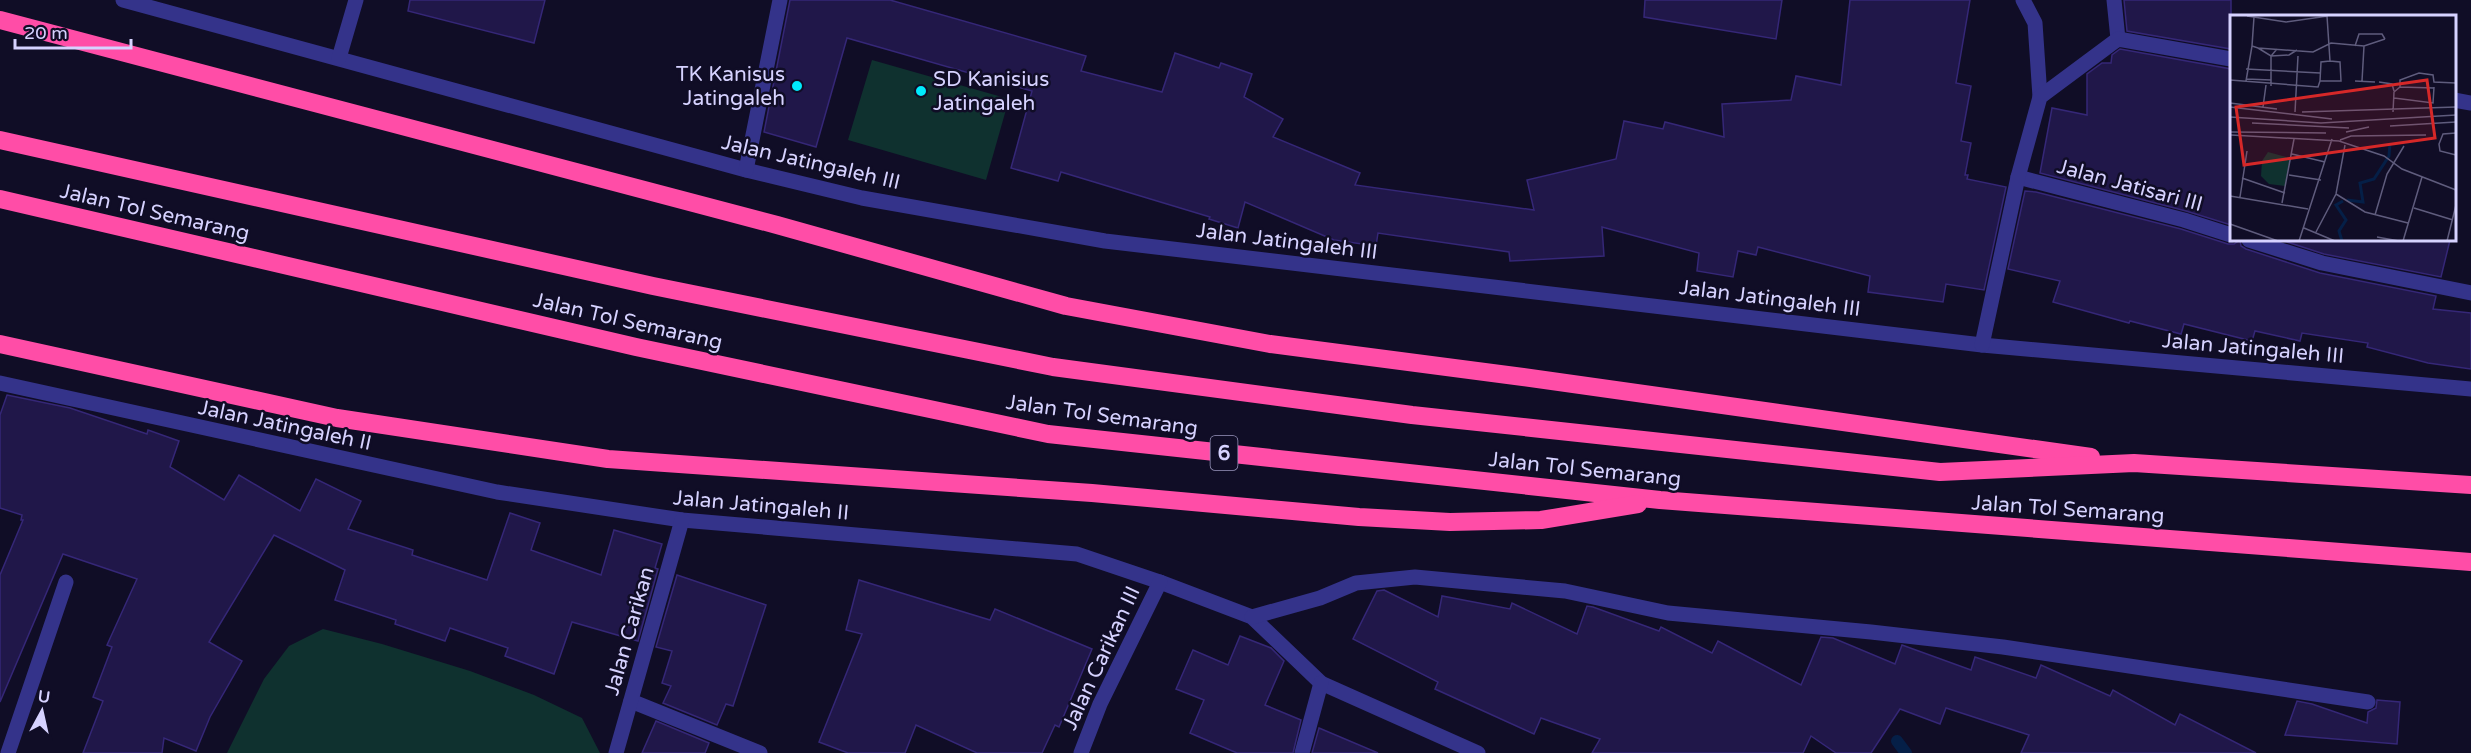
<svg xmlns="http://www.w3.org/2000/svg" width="2471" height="753" viewBox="0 0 2471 753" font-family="'Varela Round',sans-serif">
<rect width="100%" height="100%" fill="#100d26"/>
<g fill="#0f312f">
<path d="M 872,60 L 1009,99 L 986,180 L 848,140 Z"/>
<path d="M 323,629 L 382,644 L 470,671 L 534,695 L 582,718 L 600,753 L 227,753 L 264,679 L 289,646 Z"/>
</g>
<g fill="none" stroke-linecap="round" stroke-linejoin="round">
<path stroke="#051f47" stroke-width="12" d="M 1897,741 L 1906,753"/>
</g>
<g fill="#201749" stroke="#352777" stroke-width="1.5">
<path d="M 410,0 L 545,0 L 534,43 L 408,11 Z"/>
<path d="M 790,0 L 890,0 L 1086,56 L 1081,71 L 1162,92 L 1175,53 L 1219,68 L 1221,63 L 1252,74 L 1244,97 L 1283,119 L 1273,137 L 1360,173 L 1355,185 L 1534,210 L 1527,180 L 1616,159 L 1624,121 L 1663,129 L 1665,122 L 1724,137 L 1722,104 L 1791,100 L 1796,76 L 1841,85 L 1850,0 L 1970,0 L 1956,83 L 1971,86 L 1961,141 L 1971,143 L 1965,175 L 1968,175 L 1967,179 L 2006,187 L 1984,290 L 1946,284 L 1943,302 L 1868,292 L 1870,276 L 1758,247 L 1756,255 L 1738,251 L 1733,277 L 1697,271 L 1699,253 L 1602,227 L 1604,256 L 1510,261 L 1509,252 L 1378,233 L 1376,246 L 1334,240 L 1245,202 L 1238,228 L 1209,219 L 1210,217 L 1061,172 L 1058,181 L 1011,168 L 1032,91 L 847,38 L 816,147 L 764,132 Z"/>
<path d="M 1645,0 L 1782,0 L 1776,39 L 1644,17 Z"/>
<path d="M 2124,0 L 2231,0 L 2231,49 L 2127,31 Z"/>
<path d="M 2120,49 L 2231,69 L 2231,225 L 2186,211 L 2040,173 L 2052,108 L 2087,115 L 2087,74 L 2102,63 L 2111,63 L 2112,55 Z"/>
<path d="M 2025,191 L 2036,192 L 2181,229 L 2228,244 L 2234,244 L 2240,240 L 2241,246 L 2246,249 L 2320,273 L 2436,296 L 2433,309 L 2471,313 L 2471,369 L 2428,363 L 2367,347 L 2368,343 L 2302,333 L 2300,341 L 2255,331 L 2252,341 L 2184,324 L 2181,334 L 2130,321 L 2129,323 L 2053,302 L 2060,281 L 2008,269 Z"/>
<path d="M 2281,240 L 2450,240 L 2441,277 L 2324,254 Z"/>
<path d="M 7,395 L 70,408 L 147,434 L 148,430 L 179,441 L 170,467 L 224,500 L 239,475 L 300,511 L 316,479 L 361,501 L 348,529 L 413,550 L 412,555 L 487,580 L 510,513 L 540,523 L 531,550 L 601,575 L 614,530 L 662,544 L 655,568 L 658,569 L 638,641 L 572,622 L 554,674 L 505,656 L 508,648 L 450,628 L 445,641 L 395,624 L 396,620 L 335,600 L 345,570 L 274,535 L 209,642 L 242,661 L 210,717 L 196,751 L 164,738 L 162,753 L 83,753 L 103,701 L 93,697 L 112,647 L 107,645 L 137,579 L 63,554 L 0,702 L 0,575 L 23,520 L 21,520 L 22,515 L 0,508 L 0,415 Z"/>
<path d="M 677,575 L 766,605 L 733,706 L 726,704 L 717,725 L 663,703 L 671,686 L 662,683 L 672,651 L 656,647 Z"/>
<path d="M 859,580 L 990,620 L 995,609 L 1092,649 L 1059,727 L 1055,725 L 1042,753 L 977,753 L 916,725 L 905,753 L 848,753 L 819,742 L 862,634 L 846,630 Z"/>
<path d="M 1384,590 L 1438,617 L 1442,596 L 1510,609 L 1512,603 L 1577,634 L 1587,606 L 1593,607 L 1659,631 L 1661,627 L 1712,653 L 1718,641 L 1801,685 L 1821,637 L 1833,638 L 1895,664 L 1902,645 L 1971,670 L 1975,657 L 2036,678 L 2041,665 L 2110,696 L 2113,690 L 2175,725 L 2180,714 L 2256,753 L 2021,753 L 2029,735 L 1946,708 L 1940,724 L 1900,709 L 1871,753 L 1836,753 L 1811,736 L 1803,753 L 1592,753 L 1600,739 L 1541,718 L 1534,734 L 1435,689 L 1438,682 L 1353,639 L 1377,591 Z"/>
<path d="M 1240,636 L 1271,648 L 1284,661 L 1265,705 L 1301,720 L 1293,753 L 1237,753 L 1190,733 L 1204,700 L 1176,689 L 1193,650 L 1228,665 Z"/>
<path d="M 2377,700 L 2400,702 L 2397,744 L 2285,735 L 2297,701 L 2312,704 L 2367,723 L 2368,712 L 2376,708 Z"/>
<path d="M 656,721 L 709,743 L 705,753 L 642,753 Z"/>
<path d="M 1319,728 L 1378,753 L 1312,753 Z"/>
</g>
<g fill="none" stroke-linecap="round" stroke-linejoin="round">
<g stroke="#34338a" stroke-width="15">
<path d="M 123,0 L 746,170 L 862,198 L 1105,241 L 1982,345 L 2471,389"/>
<path d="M 2023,0 L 2035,23 L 2040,97"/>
<path d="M 2114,0 L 2118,39"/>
<path d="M 339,58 L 356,0"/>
<path d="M 2454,100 L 2471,103"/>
<path d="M 746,170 L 780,0"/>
<path d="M 2018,177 L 2184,220 L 2231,235"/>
<path d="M 2249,240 L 2322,263 L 2471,293"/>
<path d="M 1982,345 L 2018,177 L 2040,97 L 2118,39 L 2231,59"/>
<path d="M 0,383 L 497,492 L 682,520 L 1077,554 L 1160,582 L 1252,617 L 1321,683 L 1478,753"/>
<path d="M 1252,617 L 1320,598 L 1356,583 L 1415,577 L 1565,591 L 1668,613 L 1871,632 L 2003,647 L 2368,702"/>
<path d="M 631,701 L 760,753"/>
<path d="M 8,753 L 66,582"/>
<path d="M 616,753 L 682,520"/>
<path d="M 1081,753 L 1100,704 L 1160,582"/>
<path d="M 1302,753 L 1321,683"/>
</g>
<g stroke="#ff4da7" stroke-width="18">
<path d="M 0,20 L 777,225 L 1066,306 L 1270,344 L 1523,377 L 2091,457"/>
<path d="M 0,140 L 653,286 L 1053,367 L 1412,415 L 1940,472 L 2134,463 L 2471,485"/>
<path d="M 0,199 L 636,347 L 1048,434 L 1660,500 L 2471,562"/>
<path d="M 0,344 L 337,418 L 608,459 L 1092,493 L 1359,517 L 1450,522 L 1541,520 L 1638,504"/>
</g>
</g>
<g fill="#00ebfd" stroke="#100d26" stroke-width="2">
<circle cx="797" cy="86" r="6"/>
<circle cx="921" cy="91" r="6"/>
</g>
<g text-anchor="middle" stroke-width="5" stroke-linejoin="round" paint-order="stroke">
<rect fill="#100d26" stroke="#9b97be" stroke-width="1.5" x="1210.5" y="436" width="27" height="34" rx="4.5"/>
<g font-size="20" font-weight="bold" fill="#d6d2ff">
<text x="1224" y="460">6</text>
</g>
<g font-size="21" fill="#d6d2ff" stroke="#100d26" text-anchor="end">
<text x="785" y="81">TK Kanisus<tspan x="785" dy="24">Jatingaleh</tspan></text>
<text x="933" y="86" text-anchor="start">SD Kanisius<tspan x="933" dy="24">Jatingaleh</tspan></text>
</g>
<g font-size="21" fill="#d6d2ff" stroke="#100d26">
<text transform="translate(811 162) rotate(13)" y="7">Jalan Jatingaleh III</text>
<text transform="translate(2130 185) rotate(15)" y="7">Jalan Jatisari III</text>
<text transform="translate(155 212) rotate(13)" y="7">Jalan Tol Semarang</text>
<text transform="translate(1287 241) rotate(7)" y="7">Jalan Jatingaleh III</text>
<text transform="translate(1770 298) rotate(7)" y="7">Jalan Jatingaleh III</text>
<text transform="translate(628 321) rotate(13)" y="7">Jalan Tol Semarang</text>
<text transform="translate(2253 348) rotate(5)" y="7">Jalan Jatingaleh III</text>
<text transform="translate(1102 415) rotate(8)" y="7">Jalan Tol Semarang</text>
<text transform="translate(285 425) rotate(12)" y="7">Jalan Jatingaleh II</text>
<text transform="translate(1585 469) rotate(6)" y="7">Jalan Tol Semarang</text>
<text transform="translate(761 505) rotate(5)" y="7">Jalan Jatingaleh II</text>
<text transform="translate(2068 509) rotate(4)" y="7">Jalan Tol Semarang</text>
<text transform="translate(629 631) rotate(-74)" y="7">Jalan Carikan</text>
<text transform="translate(1101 658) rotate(-65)" y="7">Jalan Carikan III</text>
</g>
</g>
<g transform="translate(2230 15)">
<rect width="226" height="226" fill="#100d26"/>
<path d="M 38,137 L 60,143 L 55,171 L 39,169 L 31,161 L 32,146 Z" fill="#0f312f"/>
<path fill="none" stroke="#051f47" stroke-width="3" d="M 117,185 L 133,187 L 130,168 L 144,164 L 159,141 L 160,128M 112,226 L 109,216 L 116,205 L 106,190 L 113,186"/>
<path fill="none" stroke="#5f5c7d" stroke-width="1.5" d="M 17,1 L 56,7 L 98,1M 97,1 L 100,46M 24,2 L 22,31 L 28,33 L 83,37 L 101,28 L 134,31 L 155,24M 125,31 L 129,19 L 152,19 L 155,24M 28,33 L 41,41 L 59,40 L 67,35M 100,46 L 110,47 L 111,66 L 90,66 L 91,47 ZM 16,54 L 90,58M 16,64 L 41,65M 0,65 L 88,72 L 90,66M 16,66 L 22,31M 125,66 L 145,67M 132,66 L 134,31M 149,67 L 162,69 L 164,76M 41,71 L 41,41 L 47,34M 170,72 L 170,65 L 189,58 L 203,60 L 204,67 L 226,68M 164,83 L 203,88 L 204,72M 0,88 L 47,94M 0,92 L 102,104M 33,92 L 36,70M 65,97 L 68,41M 72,97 L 226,92M 163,97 L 164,77 L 170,72 L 204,73M 0,102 L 91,108 L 226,100M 22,108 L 119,113M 160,111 L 226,107M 0,117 L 96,118M 116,117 L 139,112M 226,118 L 213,119 L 209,129 L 210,136 L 226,140M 1,120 L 109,126 L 154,141 L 172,154 L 226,175M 110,125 L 121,121 L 196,120M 62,139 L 95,147M 59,160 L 91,165M 12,163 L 55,178M 106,179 L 135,197 L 178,208M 0,181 L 78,194M 10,182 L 17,136M 52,188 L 64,124M 184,193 L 223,205M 145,200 L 157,159 L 174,131M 0,209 L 48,226M 74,213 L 105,226M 86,217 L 106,179 L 115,130M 147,222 L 169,226M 69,226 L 102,124M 173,226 L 192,162M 217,226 L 226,190"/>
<path fill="#d62828" fill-opacity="0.15" stroke="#d62828" stroke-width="3" d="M 197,65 L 205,123 L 14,150 L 6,92 Z"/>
<rect width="226" height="226" fill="none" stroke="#d6d2ff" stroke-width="3"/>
</g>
<g transform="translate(42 711) rotate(8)" stroke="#100d26" stroke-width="4.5" paint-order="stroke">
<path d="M0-4.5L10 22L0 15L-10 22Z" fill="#d6d2ff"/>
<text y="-9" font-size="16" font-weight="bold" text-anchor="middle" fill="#d6d2ff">U</text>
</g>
<path d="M15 39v9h116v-9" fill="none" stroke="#d6d2ff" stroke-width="3"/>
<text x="24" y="39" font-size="18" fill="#d6d2ff" stroke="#100d26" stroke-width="4.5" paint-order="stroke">20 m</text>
</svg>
